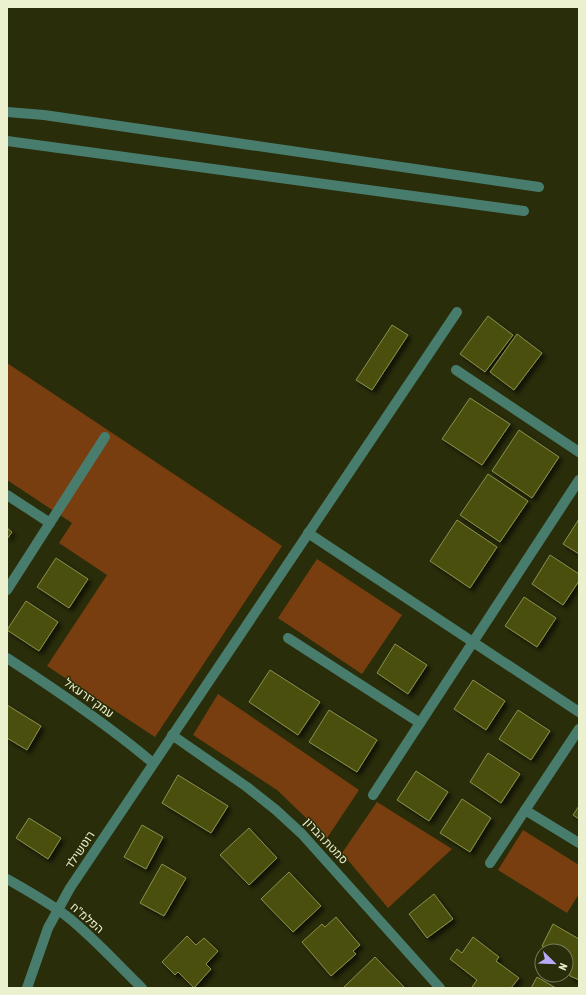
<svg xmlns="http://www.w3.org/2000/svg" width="586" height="995" viewBox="0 0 586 995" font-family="'Asap Condensed',Heebo,sans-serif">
<defs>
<filter id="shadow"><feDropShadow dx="3.5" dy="3.5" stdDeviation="2" flood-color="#0009"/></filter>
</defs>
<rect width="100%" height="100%" fill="#2a2d0a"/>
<g fill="#783e0f">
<path d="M 7,363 L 282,546 L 155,737 L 47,666 L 107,575 L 59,543 L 72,523 L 7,480 Z"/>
<path d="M 317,559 L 402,615 L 362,674 L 278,618 Z"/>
<path d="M 218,694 L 359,790 L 327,838 L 277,790 L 193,735 Z"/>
<path d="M 377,802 L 452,849 L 388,908 L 342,853 Z"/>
<path d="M 523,830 L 579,865 L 579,894 L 567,913 L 498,870 Z"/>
</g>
<g fill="#4b5007" stroke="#89904f" filter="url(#shadow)">
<path d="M 488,316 L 513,335 L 485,372 L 460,354 Z"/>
<path d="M 392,325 L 408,335 L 372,390 L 356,380 Z"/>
<path d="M 517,334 L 542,353 L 514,390 L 490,372 Z"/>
<path d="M 470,398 L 510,424 L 482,465 L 442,439 Z"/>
<path d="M 519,430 L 559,457 L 532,498 L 492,471 Z"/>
<path d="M 488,474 L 528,501 L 500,542 L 460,515 Z"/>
<path d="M 579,519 L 579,554 L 563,544 Z"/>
<path d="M 457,520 L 497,547 L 470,588 L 430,561 Z"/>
<path d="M 7,528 L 12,532 L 7,539 Z"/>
<path d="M 550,555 L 579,574 L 579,581 L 563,605 L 532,584 Z"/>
<path d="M 56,558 L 88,579 L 69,608 L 37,587 Z"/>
<path d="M 524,597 L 556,618 L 537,647 L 505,626 Z"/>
<path d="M 26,601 L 58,622 L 39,651 L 7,630 Z"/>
<path d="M 395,644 L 427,665 L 408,694 L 377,673 Z"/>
<path d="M 270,670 L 320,702 L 298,735 L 249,702 Z"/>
<path d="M 473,680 L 505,701 L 486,730 L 454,709 Z"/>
<path d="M 7,705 L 41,726 L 27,750 L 7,738 Z"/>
<path d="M 329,710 L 377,740 L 357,772 L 309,742 Z"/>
<path d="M 518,710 L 550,731 L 531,760 L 499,739 Z"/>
<path d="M 488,753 L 520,774 L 501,803 L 470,782 Z"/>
<path d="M 416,771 L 448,792 L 429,821 L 397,800 Z"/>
<path d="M 178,775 L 228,806 L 211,833 L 162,803 Z"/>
<path d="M 462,799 L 491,818 L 470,852 L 440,833 Z"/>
<path d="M 579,806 L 579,819 L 573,815 Z"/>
<path d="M 29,818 L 61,838 L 48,859 L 16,838 Z"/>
<path d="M 142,825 L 163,837 L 146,869 L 124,857 Z"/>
<path d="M 249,828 L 277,858 L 249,885 L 220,855 Z"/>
<path d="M 162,864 L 186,878 L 164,916 L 140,903 Z"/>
<path d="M 289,872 L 321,906 L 293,932 L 261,899 Z"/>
<path d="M 434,894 L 453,919 L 427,938 L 409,914 Z"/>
<path d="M 336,917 L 360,945 L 353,951 L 356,954 L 331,976 L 302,942 L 322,924 L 325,927 Z"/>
<path d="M 553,924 L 579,939 L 579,980 L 570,976 L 567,962 L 566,961 L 566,951 L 549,951 L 542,946 Z"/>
<path d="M 187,936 L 196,945 L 204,938 L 218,951 L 206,964 L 211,969 L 194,988 L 178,972 L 175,975 L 162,962 Z"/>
<path d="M 473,937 L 499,957 L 496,961 L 519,978 L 511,988 L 473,988 L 472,987 L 477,980 L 450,959 L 457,949 L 462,953 Z"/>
<path d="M 375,957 L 405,988 L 343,988 Z"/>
<path d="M 537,977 L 556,988 L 531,988 Z"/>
</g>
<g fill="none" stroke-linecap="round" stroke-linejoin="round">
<g stroke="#487d6e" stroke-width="10">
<path d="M 7,112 L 44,115 L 539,187"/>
<path d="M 7,141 L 524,211"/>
<path d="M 456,370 L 579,452"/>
<path d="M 7,495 L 50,523"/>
<path d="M 308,533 L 579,712"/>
<path d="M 7,590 L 105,437"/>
<path d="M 288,638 L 420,723"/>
<path d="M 7,658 C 58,691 107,724 153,763"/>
<path d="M 172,735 L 247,787 L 276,810 L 302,834 L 440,988"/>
<path d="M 373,795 L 579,480"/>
<path d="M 525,810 L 579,843"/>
<path d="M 490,863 L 579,729"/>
<path d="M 7,879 C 28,891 50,903 69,918 C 95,939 118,965 142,988"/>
<path d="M 27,988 L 48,928 L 70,888 L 457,312"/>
</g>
</g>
<g text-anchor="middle" stroke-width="3" stroke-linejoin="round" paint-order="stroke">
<g font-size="12" fill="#ebf0ce" stroke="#2a2d0a">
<text transform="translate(89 698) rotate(36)" y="4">עמק יזרעאל</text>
<text transform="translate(326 841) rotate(47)" y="4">סמטת הברון</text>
<text transform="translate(80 850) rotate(-56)" y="4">רוטשילד</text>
<text transform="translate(87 918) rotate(41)" y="4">הפלמ"ח</text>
</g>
</g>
<rect width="586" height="995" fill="none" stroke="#ebf0ce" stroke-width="16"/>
<g transform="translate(554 963) rotate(113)"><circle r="19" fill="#2a2d0a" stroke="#777b58"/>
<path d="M0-3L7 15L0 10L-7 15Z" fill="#bbaaf6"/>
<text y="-6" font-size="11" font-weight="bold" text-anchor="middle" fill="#ebf0ce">N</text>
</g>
</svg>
